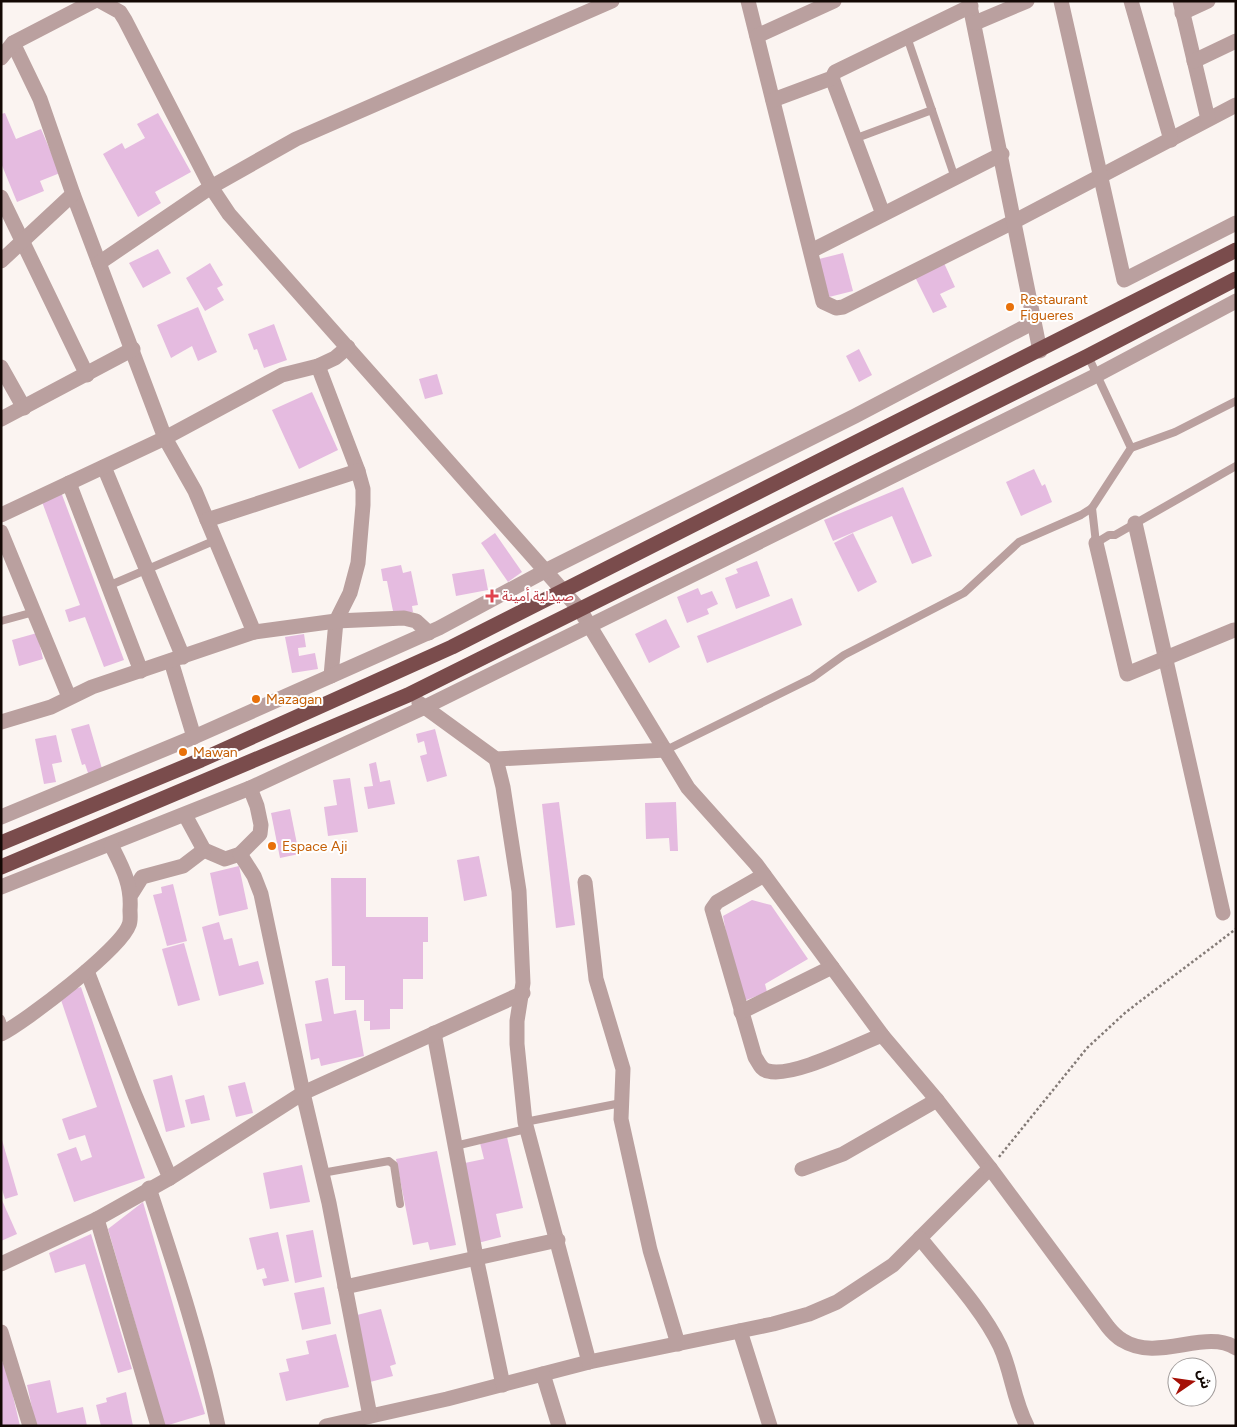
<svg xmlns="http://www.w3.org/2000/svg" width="1237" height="1427" viewBox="0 0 1237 1427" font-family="Figtree,'Noto Sans Arabic',sans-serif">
<rect width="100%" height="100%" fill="#fbf4f1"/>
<g fill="#e5bbe0">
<path d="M 5,113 L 16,139 L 41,129 L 60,173 L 40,181 L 44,191 L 17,202 L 1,163 L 1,114 Z"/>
<path d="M 158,113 L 191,172 L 155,192 L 161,203 L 138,217 L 103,154 L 122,143 L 125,149 L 145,138 L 137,124 Z"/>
<path d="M 158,249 L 171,273 L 143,288 L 129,263 Z"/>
<path d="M 843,253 L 853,291 L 829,297 L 819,259 Z"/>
<path d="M 210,263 L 223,285 L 217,288 L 224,300 L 205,311 L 186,278 Z"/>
<path d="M 944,263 L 955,287 L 940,294 L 947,307 L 933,313 L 915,277 Z"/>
<path d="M 198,307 L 217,352 L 198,361 L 192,346 L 171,358 L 157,325 Z"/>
<path d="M 274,324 L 287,360 L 264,368 L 257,349 L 254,350 L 248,334 Z"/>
<path d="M 859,349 L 872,375 L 859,382 L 846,356 Z"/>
<path d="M 437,374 L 443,394 L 425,399 L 419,379 Z"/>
<path d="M 312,392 L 338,450 L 299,469 L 272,410 Z"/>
<path d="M 1034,469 L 1042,486 L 1045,484 L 1052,502 L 1021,516 L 1006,482 Z"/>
<path d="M 903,487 L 932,556 L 912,564 L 892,516 L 833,541 L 824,520 Z"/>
<path d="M 61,492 L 124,660 L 104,667 L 85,617 L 69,622 L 65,610 L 80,605 L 41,499 Z"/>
<path d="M 495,533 L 522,572 L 508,582 L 481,543 Z"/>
<path d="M 853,533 L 877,582 L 858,592 L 834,543 Z"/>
<path d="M 757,561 L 770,596 L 736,609 L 725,578 L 738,573 L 736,569 Z"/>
<path d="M 401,565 L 403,573 L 411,571 L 418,605 L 412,606 L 413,612 L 394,616 L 387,581 L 383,581 L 381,569 Z"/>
<path d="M 484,569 L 488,590 L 456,596 L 452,574 Z"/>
<path d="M 698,588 L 701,595 L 712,591 L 718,604 L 707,609 L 709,614 L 687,623 L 677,597 Z"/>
<path d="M 792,598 L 802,625 L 707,663 L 697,636 Z"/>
<path d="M 666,619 L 680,647 L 649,663 L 635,634 Z"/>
<path d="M 37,633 L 43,659 L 19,666 L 12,640 Z"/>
<path d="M 304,634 L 306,647 L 298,648 L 299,656 L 315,653 L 318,669 L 292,673 L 285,637 Z"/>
<path d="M 89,724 L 103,772 L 89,776 L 85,764 L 82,765 L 71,729 Z"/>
<path d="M 435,729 L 447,776 L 427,782 L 420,756 L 427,754 L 424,741 L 418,743 L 416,734 Z"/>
<path d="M 56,735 L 62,762 L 52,764 L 56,782 L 44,784 L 35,739 Z"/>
<path d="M 376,762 L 380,782 L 390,780 L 395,804 L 368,809 L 364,787 L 373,786 L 369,764 Z"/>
<path d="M 350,778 L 358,832 L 328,836 L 324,807 L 337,805 L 333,780 Z"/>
<path d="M 559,802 L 575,925 L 556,928 L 542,804 Z"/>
<path d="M 676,802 L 678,851 L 670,851 L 669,838 L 646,839 L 645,803 Z"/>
<path d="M 290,809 L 299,854 L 280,858 L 271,813 Z"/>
<path d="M 479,856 L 487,896 L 464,901 L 457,860 Z"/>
<path d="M 239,866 L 248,909 L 219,916 L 210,873 Z"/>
<path d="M 331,878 L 366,878 L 366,917 L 428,917 L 428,942 L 423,942 L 423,979 L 403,979 L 403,1009 L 390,1009 L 390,1029 L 370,1030 L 370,1021 L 364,1021 L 364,1000 L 345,1000 L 345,966 L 332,966 Z"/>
<path d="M 173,884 L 187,941 L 167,946 L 153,895 L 162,893 L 161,887 Z"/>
<path d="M 752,900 L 771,905 L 808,959 L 765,984 L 767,992 L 744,1001 L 732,965 L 723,916 Z"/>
<path d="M 219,922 L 224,940 L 232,938 L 239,966 L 258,961 L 264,984 L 219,996 L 202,927 Z"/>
<path d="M 184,943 L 200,1000 L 178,1006 L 162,949 Z"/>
<path d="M 328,978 L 334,1014 L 356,1010 L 364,1056 L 321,1066 L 319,1058 L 311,1060 L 305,1024 L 322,1021 L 315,981 Z"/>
<path d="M 81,987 L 145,1178 L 74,1202 L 57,1154 L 76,1147 L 81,1161 L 92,1157 L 85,1135 L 69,1140 L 62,1119 L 97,1107 L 59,994 Z"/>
<path d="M 172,1075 L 185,1127 L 166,1132 L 153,1080 Z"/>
<path d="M 245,1082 L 253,1113 L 236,1117 L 228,1086 Z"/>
<path d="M 204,1095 L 210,1120 L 191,1124 L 185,1100 Z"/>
<path d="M 507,1137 L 523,1208 L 496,1214 L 501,1237 L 478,1243 L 460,1164 L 484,1159 L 480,1143 Z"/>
<path d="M 2,1140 L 18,1195 L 5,1199 L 1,1186 Z"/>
<path d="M 437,1151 L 456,1245 L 430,1250 L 428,1242 L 413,1245 L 396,1159 Z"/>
<path d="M 302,1165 L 310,1202 L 270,1209 L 263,1173 Z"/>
<path d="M 1,1198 L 17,1234 L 1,1241 Z"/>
<path d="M 143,1202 L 205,1414 L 165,1426 L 108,1229 Z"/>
<path d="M 313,1230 L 322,1277 L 295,1283 L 286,1235 Z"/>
<path d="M 278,1232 L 289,1281 L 264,1286 L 262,1279 L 267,1278 L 264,1268 L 257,1270 L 249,1238 Z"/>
<path d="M 91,1234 L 132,1369 L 118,1373 L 85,1264 L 55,1273 L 49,1253 Z"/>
<path d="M 324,1287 L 331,1324 L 302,1330 L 294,1293 Z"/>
<path d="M 381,1309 L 396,1364 L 390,1366 L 393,1376 L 370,1382 L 353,1316 Z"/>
<path d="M 336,1334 L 349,1387 L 286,1401 L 279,1373 L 289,1371 L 286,1359 L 309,1354 L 306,1341 Z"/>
<path d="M 5,1362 L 20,1426 L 1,1426 L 1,1363 Z"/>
<path d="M 50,1380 L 57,1413 L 83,1407 L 87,1426 L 36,1426 L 27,1385 Z"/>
<path d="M 126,1392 L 133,1426 L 101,1426 L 96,1405 L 107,1402 L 106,1398 Z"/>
</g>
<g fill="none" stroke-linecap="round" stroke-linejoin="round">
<path stroke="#837a76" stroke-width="2.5" stroke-dasharray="2.5 2.5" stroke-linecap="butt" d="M 999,1157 L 1087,1048 L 1126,1012 L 1236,929"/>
<g stroke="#baa09f" stroke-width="8">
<path d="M 907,37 L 955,178"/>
<path d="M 854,139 L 932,110"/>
<path d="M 1131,448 L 1175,432 L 1236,401"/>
<path d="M 1092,508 L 1096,543 L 1109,535 L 1115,535 L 1236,466"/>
<path d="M 108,586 L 216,540"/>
<path d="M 1,621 L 34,612"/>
<path d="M 666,750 L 812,678 L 844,655 L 964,593 L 1019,542 L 1081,515 L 1092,508 L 1131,448 L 1088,356"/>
<path d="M 1,1019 L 6,1032"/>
<path d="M 525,1122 L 621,1103"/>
<path d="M 455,1146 L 526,1129"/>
<path d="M 322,1173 L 389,1161 L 394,1165 L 400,1204"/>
</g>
<g stroke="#baa09f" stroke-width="15">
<path d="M 100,1 L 120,12 L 125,20 L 211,187 L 229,214 L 580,610 L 688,788 L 756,864 L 882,1035 L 937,1100 L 990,1168 L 893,1265 L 837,1302 L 809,1314 L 773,1324 L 589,1362 L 447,1399 L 326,1426"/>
<path d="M 748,1 L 823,302 L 836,308 L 843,307 L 1013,222 L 1236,105"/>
<path d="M 969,1 L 1040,351"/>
<path d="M 1061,1 L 1124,280 L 1236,223"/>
<path d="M 1131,1 L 1171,140"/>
<path d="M 1180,1 L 1208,119"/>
<path d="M 1182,13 L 1208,1"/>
<path d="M 975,23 L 1027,1"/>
<path d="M 757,36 L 834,1"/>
<path d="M 13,43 L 40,99 L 73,194 L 165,438 L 195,491 L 254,632"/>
<path d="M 1,58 L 13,43 L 94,1"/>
<path d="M 1194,61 L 1236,41"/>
<path d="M 832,78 L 883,214"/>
<path d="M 773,100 L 832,78 L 835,72 L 971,6"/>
<path d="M 1,197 L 87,375"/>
<path d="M 811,251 L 1002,154"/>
<path d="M 1,261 L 73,194"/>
<path d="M 99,263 L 211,187 L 296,139 L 612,1"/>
<path d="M 318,366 L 358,471 L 363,489 L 363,505 L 358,563 L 350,593 L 336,621 L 331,676"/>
<path d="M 1,367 L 24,408"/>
<path d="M 1,419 L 133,349"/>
<path d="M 104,467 L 183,657"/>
<path d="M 69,483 L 141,671"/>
<path d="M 1,515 L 165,438 L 282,375 L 318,366 L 335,358 L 348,347"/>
<path d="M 207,520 L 358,471"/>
<path d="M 1135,523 L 1223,913"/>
<path d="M 1,532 L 69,697"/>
<path d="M 1096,543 L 1127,674 L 1234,630"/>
<path d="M 171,661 L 194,737"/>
<path d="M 419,703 L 496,759 L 666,750"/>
<path d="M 1,722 L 51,707 L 92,687 L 254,632 L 336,621 L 404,618 L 416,621 L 429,633"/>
<path d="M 496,759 L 503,787 L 519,891 L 523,983 L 517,1021 L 517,1044 L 525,1122 L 589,1362"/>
<path d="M 185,815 L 204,850 L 225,859 L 240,854 L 260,834 L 261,825 L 257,806 L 250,788"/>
<path d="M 1,817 L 194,737 L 439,628 L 545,571 L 855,416 L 1034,322"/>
<path d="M 240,854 L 254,876 L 261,894 L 303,1093 L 329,1203 L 370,1416"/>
<path d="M 764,875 L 717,902 L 712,909 L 755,1057 C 759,1063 761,1070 768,1071 C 793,1078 856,1045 882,1035"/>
<path d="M 585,882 L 596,979 L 623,1069 L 621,1119 L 650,1250 L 678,1344"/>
<path d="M 1,887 L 250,788 L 425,707 L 1097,375 L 1236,301"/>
<path d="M 132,893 L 142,877 L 183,866 L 204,850"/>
<path d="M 87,971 L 135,1095 L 170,1178"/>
<path d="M 741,1012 L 832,967"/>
<path d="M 434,1033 L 476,1257 L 503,1385"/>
<path d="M 1,1034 C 25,1022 121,949 129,925 C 131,921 130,914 130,910 C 132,884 122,867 111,845"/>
<path d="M 990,1168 L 1108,1327 C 1112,1332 1117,1337 1122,1340 C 1158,1363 1205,1328 1236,1348"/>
<path d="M 802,1169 L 843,1154 L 937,1100"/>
<path d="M 149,1188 C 175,1267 201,1345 218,1426"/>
<path d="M 97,1219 L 158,1426"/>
<path d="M 920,1238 C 946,1271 982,1308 1000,1346 C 1012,1372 1013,1399 1027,1426"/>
<path d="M 1,1264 L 97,1219 L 170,1178 L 303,1093 L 523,993"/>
<path d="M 345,1287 L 558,1240"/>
<path d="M 740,1331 L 770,1426"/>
<path d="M 1,1332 L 30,1426"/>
<path d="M 543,1374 L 559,1426"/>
</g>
<g stroke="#7a4c4c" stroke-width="15">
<path d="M 1,843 L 201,760 L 452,647 L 1236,250"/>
<path d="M 1,867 L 408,695 L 1088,356 L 1236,279"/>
</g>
</g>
<g fill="#e8710a" stroke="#fff" stroke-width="2">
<circle cx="1010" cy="307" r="5"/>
<circle cx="256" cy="699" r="5"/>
<circle cx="183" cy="752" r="5"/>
<circle cx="272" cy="846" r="5"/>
</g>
<path fill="#e0444e" stroke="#fff" stroke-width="2" d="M489.5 588.5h5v5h5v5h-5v5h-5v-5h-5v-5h5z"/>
<g text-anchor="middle" stroke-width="4" stroke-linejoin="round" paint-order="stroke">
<g font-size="14" fill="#c56008" stroke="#fff" text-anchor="start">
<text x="1020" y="304">Restaurant<tspan x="1020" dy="16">Figueres</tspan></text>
<text x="266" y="704">Mazagan</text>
<text x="193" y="757">Mawan</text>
<text x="282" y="851">Espace Aji</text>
</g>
<g font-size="14" fill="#be3a42" stroke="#fff" text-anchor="start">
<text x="502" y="601">صيدلية أمينة</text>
</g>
</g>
<rect width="1237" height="1427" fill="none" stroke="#130804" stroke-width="5"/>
<g transform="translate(1192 1382) rotate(77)"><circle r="24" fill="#ffffff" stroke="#a19c9b"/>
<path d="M0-4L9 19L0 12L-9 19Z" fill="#a51006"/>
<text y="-8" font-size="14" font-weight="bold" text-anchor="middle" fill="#130804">ش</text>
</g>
</svg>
